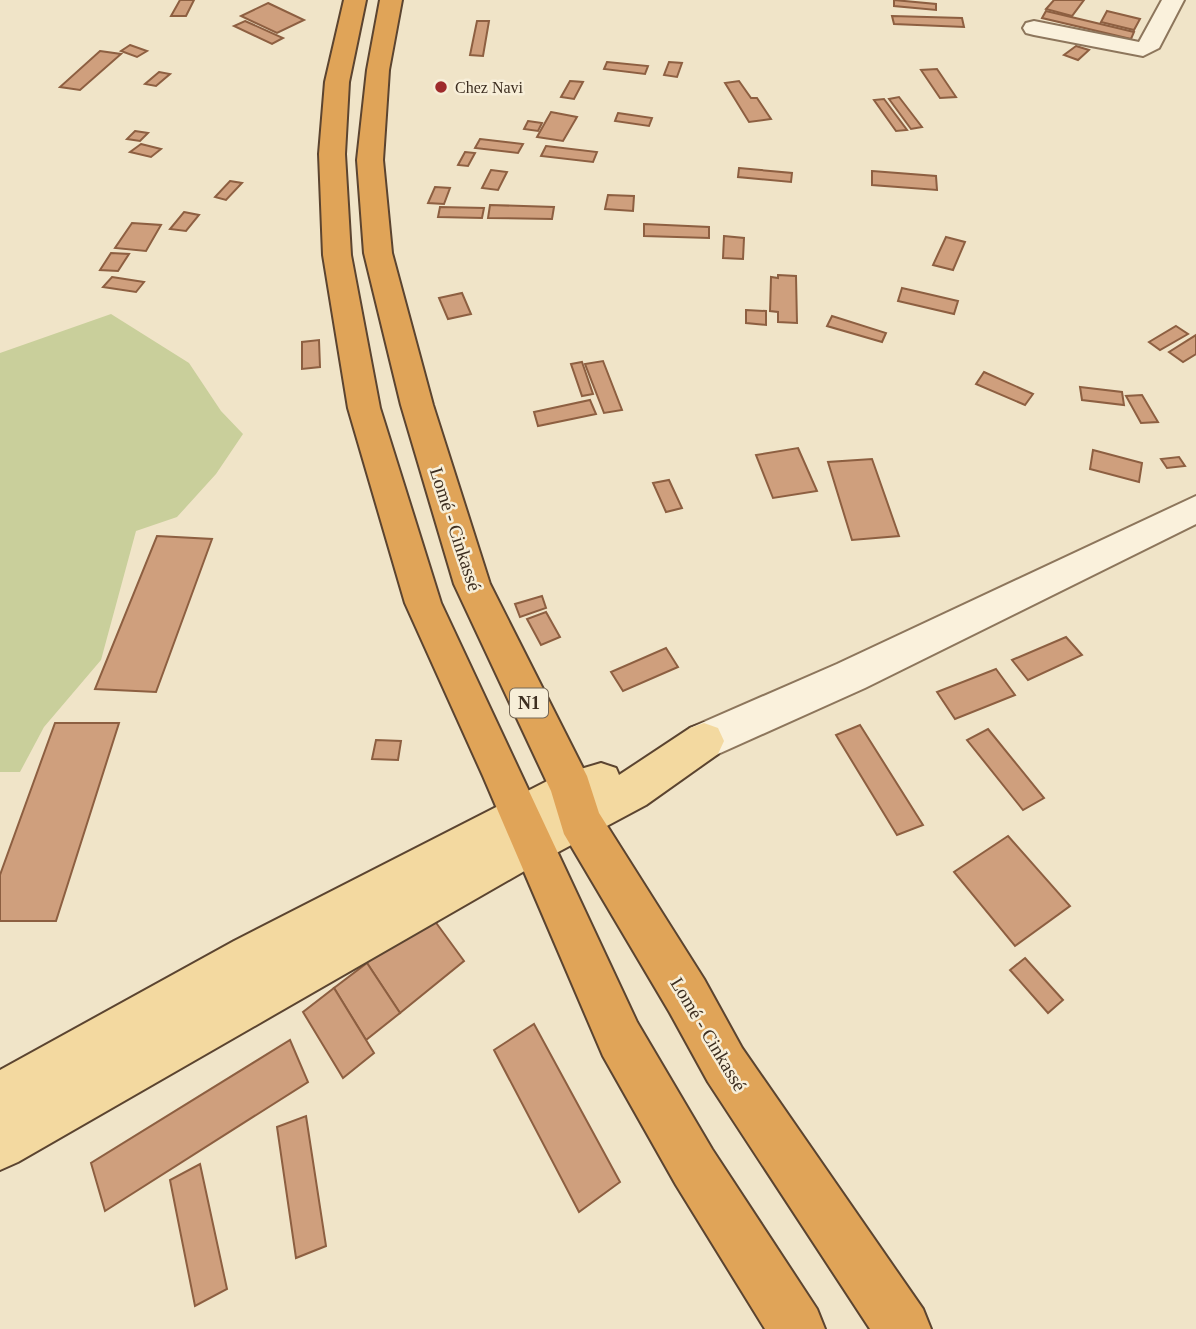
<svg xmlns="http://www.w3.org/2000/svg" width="1196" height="1329" viewBox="0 0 1196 1329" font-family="Georgia,serif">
<rect width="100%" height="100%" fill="#f0e4c8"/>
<path fill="#c9cf9b" d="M 111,314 L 189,363 L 221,411 L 243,434 L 216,474 L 177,517 L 136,531 L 101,660 L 44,727 L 20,772 L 0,772 L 0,353 Z"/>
<g fill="#cf9f7d" stroke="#8d5f41" stroke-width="2">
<path d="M 180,0 L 194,0 L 186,16 L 171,16 Z"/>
<path d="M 894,0 L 936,4 L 936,10 L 894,6 Z"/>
<path d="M 1054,0 L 1084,0 L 1072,16 L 1046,9 Z"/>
<path d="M 268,3 L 304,20 L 277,33 L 241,16 Z"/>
<path d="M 1046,11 L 1134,32 L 1131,39 L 1042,18 Z"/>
<path d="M 1107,11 L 1140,19 L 1134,30 L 1101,22 Z"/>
<path d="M 892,16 L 962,18 L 964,27 L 894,24 Z"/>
<path d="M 245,21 L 283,38 L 272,44 L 234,26 Z"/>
<path d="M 477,21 L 489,21 L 483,56 L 470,55 Z"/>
<path d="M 130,45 L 147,51 L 137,57 L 121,51 Z"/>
<path d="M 1076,46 L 1089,50 L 1078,60 L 1064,55 Z"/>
<path d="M 100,51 L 121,54 L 80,90 L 60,87 Z"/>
<path d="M 607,62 L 648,66 L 645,74 L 604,69 Z"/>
<path d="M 669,62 L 682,63 L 677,77 L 664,75 Z"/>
<path d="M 937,69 L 956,97 L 940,98 L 921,70 Z"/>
<path d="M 159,72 L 170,74 L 156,86 L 145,84 Z"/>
<path d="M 570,81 L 583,82 L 574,99 L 561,97 Z"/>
<path d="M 739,81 L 751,98 L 757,98 L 771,119 L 749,122 L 725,83 Z"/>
<path d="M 899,97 L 922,127 L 911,129 L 889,99 Z"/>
<path d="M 884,99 L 907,130 L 896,131 L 874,100 Z"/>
<path d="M 551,112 L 577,117 L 563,141 L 537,137 Z"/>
<path d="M 618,113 L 652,118 L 649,126 L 615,121 Z"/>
<path d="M 528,121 L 542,123 L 538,131 L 524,129 Z"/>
<path d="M 135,131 L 148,133 L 140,141 L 127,139 Z"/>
<path d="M 480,139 L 523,144 L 518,153 L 475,148 Z"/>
<path d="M 141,144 L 161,149 L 151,157 L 130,152 Z"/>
<path d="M 546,146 L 597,152 L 593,162 L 541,156 Z"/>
<path d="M 465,152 L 475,153 L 468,166 L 458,165 Z"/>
<path d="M 739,168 L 792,173 L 791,182 L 738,177 Z"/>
<path d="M 491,170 L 507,172 L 498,190 L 482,188 Z"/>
<path d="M 872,171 L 936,176 L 937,190 L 872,185 Z"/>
<path d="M 230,181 L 242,183 L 226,200 L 215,197 Z"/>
<path d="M 435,187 L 450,188 L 444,204 L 428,203 Z"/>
<path d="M 608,195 L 634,196 L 633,211 L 605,209 Z"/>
<path d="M 490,205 L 554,207 L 552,219 L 488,218 Z"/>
<path d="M 440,207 L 484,208 L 482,218 L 438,217 Z"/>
<path d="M 184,212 L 199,215 L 186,231 L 170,229 Z"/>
<path d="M 132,223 L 161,225 L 146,251 L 115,248 Z"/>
<path d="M 644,224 L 709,227 L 709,238 L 644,236 Z"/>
<path d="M 724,236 L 744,238 L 743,259 L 723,258 Z"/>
<path d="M 946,237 L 965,242 L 953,270 L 933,265 Z"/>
<path d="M 111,253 L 129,254 L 118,271 L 100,270 Z"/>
<path d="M 778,275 L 796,276 L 797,323 L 778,322 L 778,312 L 770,311 L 771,277 L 778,278 Z"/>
<path d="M 112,277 L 144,282 L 136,292 L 103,287 Z"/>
<path d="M 902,288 L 958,301 L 954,314 L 898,301 Z"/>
<path d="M 462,293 L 471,314 L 448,319 L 439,298 Z"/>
<path d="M 746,310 L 766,311 L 766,325 L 746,323 Z"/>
<path d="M 832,316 L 886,333 L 882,342 L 827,326 Z"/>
<path d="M 1176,326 L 1188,334 L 1160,350 L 1149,342 Z"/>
<path d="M 1196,335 L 1196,354 L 1183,362 L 1169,352 Z"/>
<path d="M 319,340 L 320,367 L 302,369 L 302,342 Z"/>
<path d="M 603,361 L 622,410 L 604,413 L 585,364 Z"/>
<path d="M 582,362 L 593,394 L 582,396 L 571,364 Z"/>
<path d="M 984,372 L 1033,394 L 1025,405 L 976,384 Z"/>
<path d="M 1080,387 L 1122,392 L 1124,405 L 1082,400 Z"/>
<path d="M 1142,395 L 1158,422 L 1141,423 L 1126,396 Z"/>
<path d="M 590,400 L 596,414 L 538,426 L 534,412 Z"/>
<path d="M 798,448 L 817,491 L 773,498 L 756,455 Z"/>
<path d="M 1093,450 L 1142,463 L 1139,482 L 1090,469 Z"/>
<path d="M 1179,457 L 1185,466 L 1167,468 L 1161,459 Z"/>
<path d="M 872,459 L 899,536 L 852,540 L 828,462 Z"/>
<path d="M 669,480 L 682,508 L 666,512 L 653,483 Z"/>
<path d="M 157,536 L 212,539 L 156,692 L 95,689 Z"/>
<path d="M 542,596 L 546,608 L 520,617 L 515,604 Z"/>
<path d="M 546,612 L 560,637 L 541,645 L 527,619 Z"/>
<path d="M 1066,637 L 1082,655 L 1028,680 L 1012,660 Z"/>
<path d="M 666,648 L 678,667 L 623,691 L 611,672 Z"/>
<path d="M 996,669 L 1015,695 L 955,719 L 937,692 Z"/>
<path d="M 55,723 L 119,723 L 56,921 L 0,921 L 0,875 Z"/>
<path d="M 860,725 L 923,825 L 897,835 L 836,735 Z"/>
<path d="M 988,729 L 1044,798 L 1023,810 L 967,740 Z"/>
<path d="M 376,740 L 401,741 L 398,760 L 372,759 Z"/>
<path d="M 1008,836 L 1070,906 L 1015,946 L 954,872 Z"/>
<path d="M 426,909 L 464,961 L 400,1013 L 363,957 Z"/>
<path d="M 1025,958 L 1063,1000 L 1048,1013 L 1010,970 Z"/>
<path d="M 367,963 L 400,1013 L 366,1040 L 334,988 Z"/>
<path d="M 334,988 L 374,1053 L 343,1078 L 303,1012 Z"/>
<path d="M 534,1024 L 620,1182 L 579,1212 L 494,1050 Z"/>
<path d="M 290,1040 L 308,1082 L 105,1211 L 91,1163 Z"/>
<path d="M 306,1116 L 326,1246 L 296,1258 L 277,1127 Z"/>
<path d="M 200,1164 L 227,1289 L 195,1306 L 170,1180 Z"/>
</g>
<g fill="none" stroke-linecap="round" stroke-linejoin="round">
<g stroke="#8d765c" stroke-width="4">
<g id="minor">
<path d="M 1162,0 L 1184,0 L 1159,48 L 1143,56 L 1034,35 L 1026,33 L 1023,28 L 1026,23 L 1034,21 L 1139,42 Z"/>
<path d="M 1196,496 L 1196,524 L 865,688 L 718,754 L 704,759 L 690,754 L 684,741 L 690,728 L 837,664 Z"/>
</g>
</g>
<g stroke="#5b4430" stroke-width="4">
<path id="major" d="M 704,723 L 718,728 L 724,741 L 718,754 L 646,805 L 547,858 L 18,1162 L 0,1170 L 0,1070 L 234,941 L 557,776 L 601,763 L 616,768 L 619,775 L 690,728 Z"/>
</g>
<g stroke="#5b4430" stroke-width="4">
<g id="highway">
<path d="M 344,0 L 366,0 L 349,82 L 345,154 L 351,255 L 380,408 L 441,603 L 637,1022 L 712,1149 L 817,1309 L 825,1329 L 765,1329 L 676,1185 L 603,1056 L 483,776 L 405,603 L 348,408 L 323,255 L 319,154 L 325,82 Z"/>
<path d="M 380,0 L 402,0 L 389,70 L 383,160 L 392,253 L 433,405 L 490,584 L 587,776 L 599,813 L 704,979 L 742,1048 L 923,1309 L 931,1329 L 870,1329 L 708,1082 L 670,1013 L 564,834 L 551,791 L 454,584 L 401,405 L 364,253 L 357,160 L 367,70 Z"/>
</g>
</g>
<use href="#minor" fill="#faf1dc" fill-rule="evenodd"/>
<use href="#major" fill="#f3d9a0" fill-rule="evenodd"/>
<use href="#highway" fill="#e0a458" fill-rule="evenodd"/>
</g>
<circle fill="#9e2a2b" stroke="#f7eed8" stroke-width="2.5" cx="441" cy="87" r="7"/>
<g text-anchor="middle" stroke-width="5" stroke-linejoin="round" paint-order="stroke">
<g font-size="16" fill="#3d2e20" stroke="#f7eed8" text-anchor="start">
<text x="455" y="93">Chez Navi</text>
</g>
<rect fill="#f7eed8" stroke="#756857" stroke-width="2" x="510" y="688.5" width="38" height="29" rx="5"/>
<g font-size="18" font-weight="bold" fill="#3d2e20">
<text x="529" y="709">N1</text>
</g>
<g font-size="19" fill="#3d2e20" stroke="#f7eed8">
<text transform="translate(456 529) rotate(72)" y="7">Lomé - Cinkassé</text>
<text transform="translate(709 1034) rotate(59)" y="7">Lomé - Cinkassé</text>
</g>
</g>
</svg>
